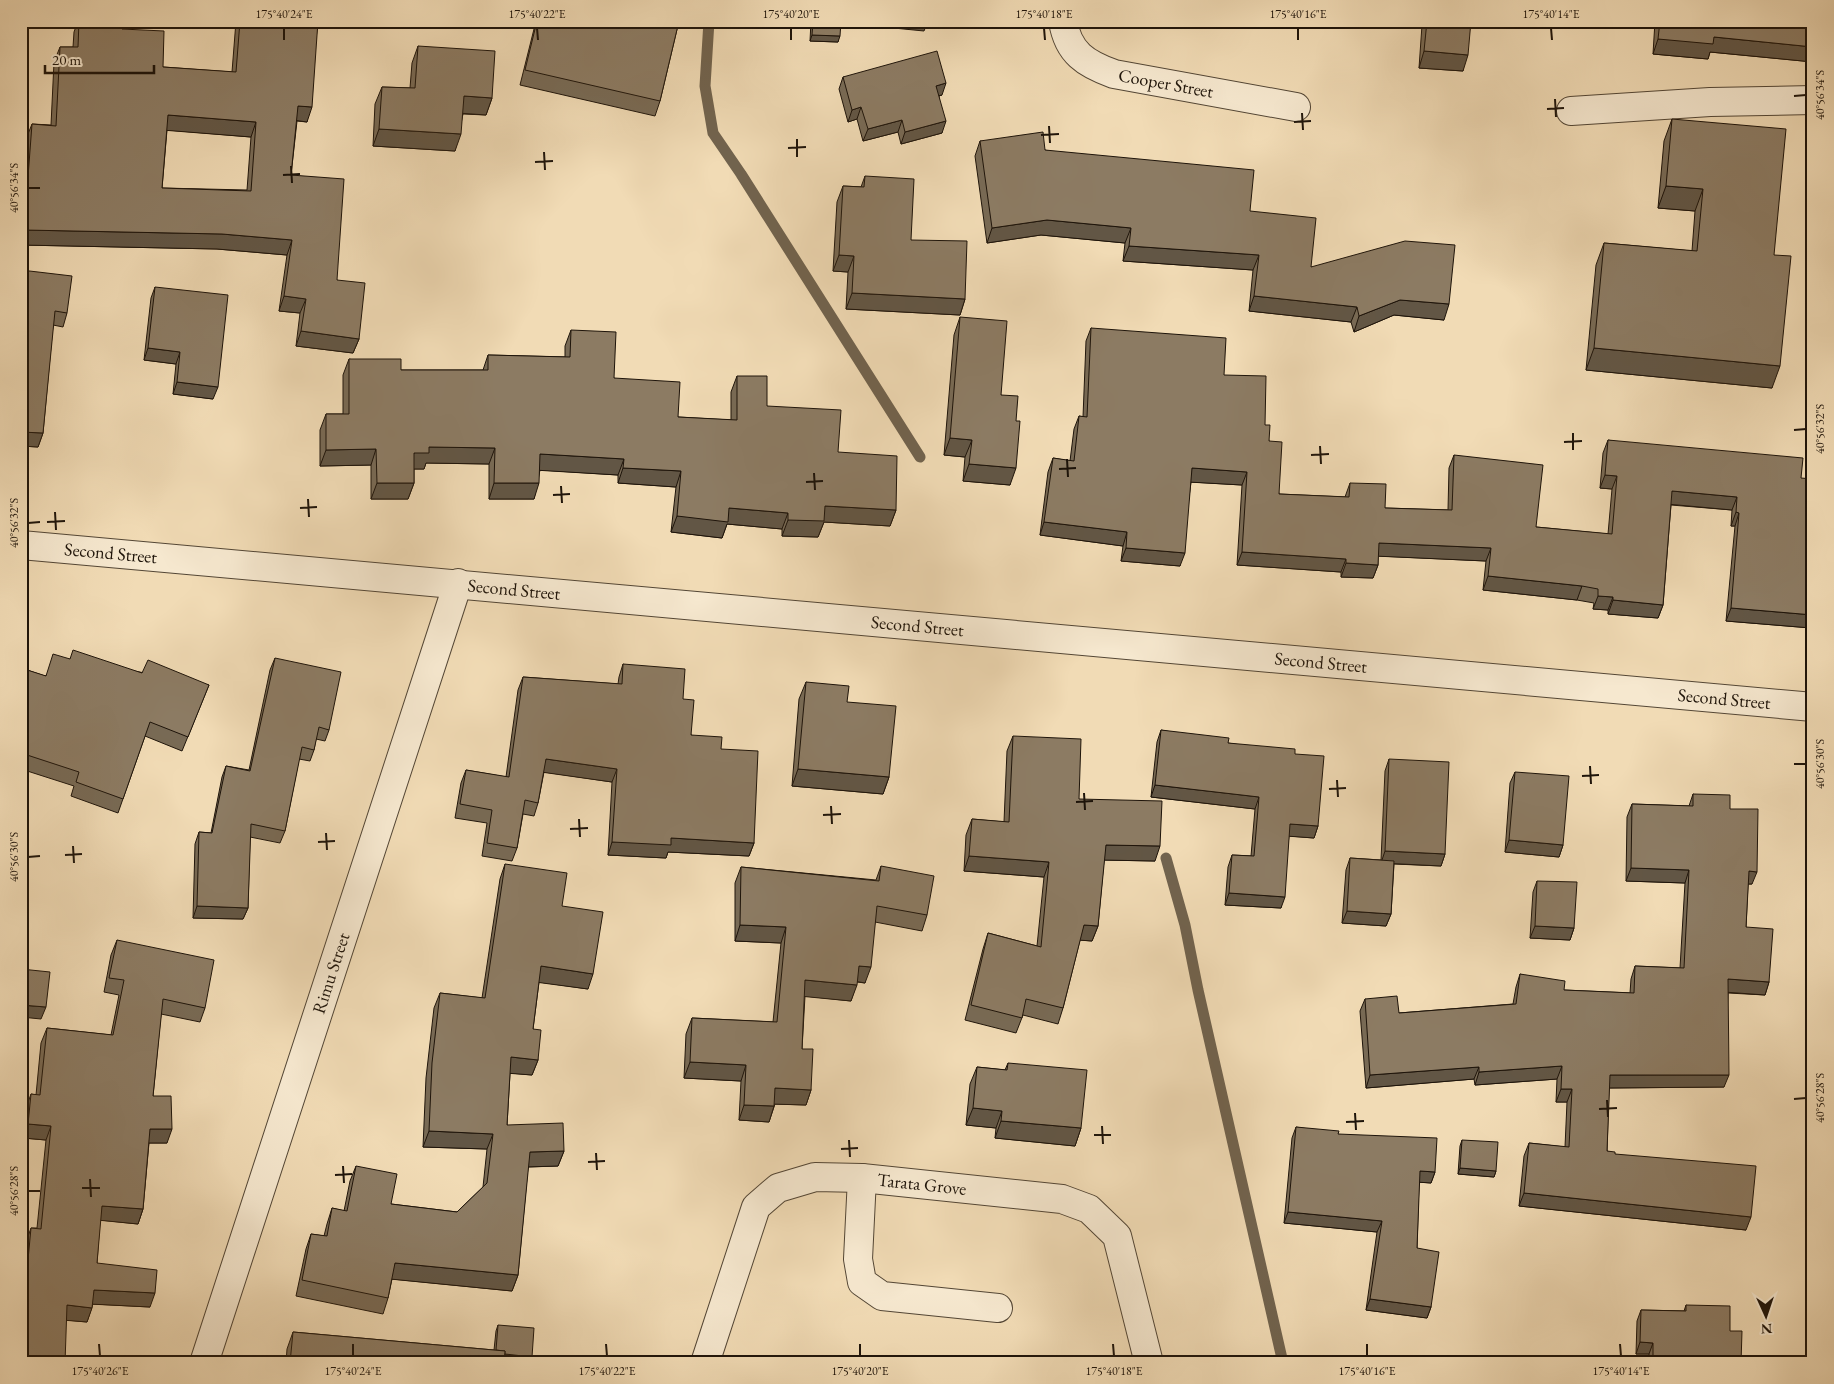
<svg xmlns="http://www.w3.org/2000/svg" width="1834" height="1384" viewBox="0 0 1834 1384" font-family="'EB Garamond',serif">
<rect width="100%" height="100%" fill="#f1dbb5"/>
<filter id="stains"><feTurbulence type="fractalNoise" baseFrequency=".004" numOctaves="4"/><feColorMatrix values="0 0 0 0 .2 0 0 0 0 .09 0 0 0 0 .02 0 0 0 .5 -.17"/></filter>
<radialGradient id="worn" r=".72"><stop offset=".6" stop-color="#630" stop-opacity="0"/><stop offset="1" stop-color="#630" stop-opacity=".3"/></radialGradient>
<g fill="none" stroke-linecap="round" stroke-linejoin="round">
<g stroke="#71634e" stroke-width="11">
<path d="M 709,21 L 705,86 L 713,133 L 741,174 L 920,457"/>
<path d="M 1166,858 L 1185,925 L 1198,990 L 1283,1363"/>
</g>
<g stroke="#534635" stroke-width="30">
<g id="minor">
<path id="s1" d="M 1063,21 C 1068,53 1086,64 1114,74 L 1296,107"/>
<path d="M 1571,111 L 1710,102 L 1813,100"/>
<path id="s2" d="M 21,545 L 1813,707"/>
<path d="M 862,1178 L 858,1259 L 862,1282 L 882,1296 L 998,1308"/>
<path id="s3" d="M 204,1363 L 458,583"/>
<path id="s4" d="M 705,1363 L 756,1207 L 778,1188 L 815,1177 L 862,1178 L 1062,1199 L 1089,1209 L 1117,1236 L 1149,1363"/>
</g>
</g>
<use href="#minor" stroke="#f6e8cf" stroke-width="28"/>
</g>
<g fill="#786a55" stroke="#1e140a" fill-rule="evenodd">
<path d="M 78,21 L 122,21 L 122,29 L 163,67 L 232,72 L 236,21 L 318,21 L 307,122 L 297,121 L 291,175 L 337,280 L 359,339 L 353,353 L 296,346 L 300,313 L 279,311 L 287,255 L 217,249 L 21,245 L 21,205 L 26,139 L 32,124 L 51,125 L 54,62 L 60,47 L 73,47 L 74,32 ZM 167,130 L 251,137 L 247,190 L 162,188 Z"/>
<path d="M 536,21 L 679,21 L 660,101 L 655,116 L 520,85 Z"/>
<path d="M 811,21 L 841,21 L 838,42 L 810,41 Z"/>
<path d="M 1387,21 L 1471,21 L 1463,71 L 1419,68 L 1422,25 Z"/>
<path d="M 1655,21 L 1813,21 L 1813,62 L 1710,52 L 1708,59 L 1653,54 Z"/>
<path d="M 418,46 L 492,98 L 486,115 L 463,114 L 455,151 L 373,146 L 375,104 L 382,87 L 410,88 L 412,63 Z"/>
<path d="M 843,77 L 942,95 L 939,96 L 942,133 L 901,144 L 898,132 L 863,141 L 857,119 L 848,122 L 839,89 Z"/>
<path d="M 1672,119 L 1774,255 L 1772,388 L 1586,370 L 1596,265 L 1604,243 L 1692,251 L 1695,211 L 1658,208 L 1664,141 Z"/>
<path d="M 980,141 L 1045,150 L 1250,211 L 1311,267 L 1444,320 L 1394,315 L 1354,332 L 1351,322 L 1249,311 L 1253,270 L 1123,261 L 1125,243 L 1041,235 L 987,243 L 975,156 Z"/>
<path d="M 865,176 L 911,240 L 965,299 L 960,315 L 846,309 L 848,272 L 833,271 L 837,202 L 843,186 L 861,187 Z"/>
<path d="M 21,270 L 67,313 L 63,327 L 53,325 L 43,433 L 38,447 L 21,446 Z"/>
<path d="M 155,287 L 213,399 L 173,394 L 176,364 L 144,360 L 151,298 Z"/>
<path d="M 960,317 L 1001,395 L 1010,485 L 963,481 L 965,457 L 944,455 L 954,335 Z"/>
<path d="M 1091,328 L 1224,375 L 1265,425 L 1269,441 L 1279,494 L 1345,497 L 1350,483 L 1385,508 L 1448,510 L 1449,468 L 1454,455 L 1536,527 L 1608,534 L 1612,489 L 1600,488 L 1603,453 L 1608,440 L 1801,478 L 1811,628 L 1726,621 L 1735,526 L 1731,526 L 1732,510 L 1671,505 L 1663,605 L 1658,618 L 1608,614 L 1608,610 L 1593,609 L 1594,603 L 1577,600 L 1483,590 L 1486,561 L 1378,556 L 1378,565 L 1373,578 L 1341,577 L 1341,572 L 1237,565 L 1242,485 L 1191,482 L 1180,566 L 1121,561 L 1123,546 L 1040,535 L 1048,472 L 1053,458 L 1070,461 L 1074,429 L 1079,416 L 1083,417 L 1086,341 Z"/>
<path d="M 571,330 L 614,378 L 678,417 L 731,420 L 731,392 L 737,376 L 767,406 L 838,452 L 896,510 L 890,526 L 824,522 L 818,537 L 782,536 L 782,529 L 727,524 L 722,538 L 671,532 L 676,487 L 618,483 L 618,475 L 540,470 L 534,499 L 489,499 L 489,464 L 426,463 L 424,469 L 414,469 L 414,483 L 408,499 L 371,499 L 371,465 L 320,466 L 320,430 L 326,414 L 343,414 L 343,375 L 349,359 L 401,370 L 483,370 L 488,355 L 565,357 L 565,346 Z"/>
<path d="M 275,658 L 329,730 L 325,741 L 316,739 L 314,750 L 310,761 L 299,759 L 285,831 L 280,843 L 250,837 L 248,908 L 243,919 L 193,918 L 195,844 L 199,832 L 211,833 L 222,777 L 226,766 L 249,770 L 270,670 Z"/>
<path d="M 70,659 L 209,685 L 182,751 L 145,736 L 118,813 L 71,796 L 74,786 L 21,769 L 21,668 L 45,676 Z"/>
<path d="M 623,664 L 683,699 L 691,735 L 721,749 L 754,843 L 749,856 L 668,852 L 666,858 L 608,855 L 612,782 L 544,772 L 538,803 L 534,816 L 523,814 L 517,848 L 512,861 L 482,856 L 487,823 L 455,818 L 461,783 L 466,770 L 506,777 L 518,690 L 523,677 L 618,684 L 619,677 Z"/>
<path d="M 806,682 L 847,702 L 889,777 L 883,794 L 792,786 L 799,699 Z"/>
<path d="M 1161,730 L 1228,743 L 1295,754 L 1318,826 L 1314,838 L 1289,836 L 1281,908 L 1225,905 L 1228,867 L 1232,855 L 1251,856 L 1255,809 L 1151,797 L 1157,742 Z"/>
<path d="M 1013,736 L 1079,799 L 1155,861 L 1104,860 L 1098,926 L 1092,941 L 1080,940 L 1063,1008 L 1058,1024 L 1023,1015 L 1016,1033 L 965,1020 L 983,949 L 988,933 L 1037,946 L 1044,877 L 964,871 L 966,835 L 972,819 L 1004,822 L 1007,751 Z"/>
<path d="M 1389,759 L 1445,854 L 1441,866 L 1394,864 L 1391,914 L 1386,926 L 1342,923 L 1346,870 L 1350,858 L 1381,860 L 1385,771 Z"/>
<path d="M 1515,772 L 1563,845 L 1559,857 L 1505,852 L 1510,783 Z"/>
<path d="M 1693,794 L 1730,809 L 1752,884 L 1748,884 L 1746,927 L 1769,982 L 1765,995 L 1728,993 L 1724,1087 L 1609,1088 L 1607,1151 L 1615,1154 L 1746,1230 L 1519,1206 L 1524,1156 L 1529,1143 L 1565,1147 L 1567,1102 L 1556,1102 L 1557,1079 L 1475,1085 L 1474,1079 L 1366,1088 L 1360,1011 L 1365,999 L 1399,1013 L 1513,1004 L 1516,987 L 1520,974 L 1564,990 L 1630,993 L 1631,979 L 1635,966 L 1680,968 L 1685,883 L 1626,881 L 1627,817 L 1632,804 L 1689,806 Z"/>
<path d="M 505,864 L 562,906 L 588,989 L 539,982 L 533,1029 L 538,1060 L 532,1075 L 510,1073 L 507,1125 L 564,1151 L 558,1166 L 528,1167 L 518,1275 L 512,1291 L 392,1279 L 388,1298 L 383,1314 L 296,1296 L 306,1249 L 311,1234 L 324,1236 L 327,1224 L 332,1208 L 344,1211 L 350,1181 L 356,1166 L 391,1204 L 457,1212 L 483,1187 L 487,1149 L 423,1147 L 426,1078 L 434,1008 L 440,993 L 482,998 L 500,879 Z"/>
<path d="M 881,866 L 927,915 L 922,931 L 875,922 L 865,983 L 857,982 L 851,1001 L 805,996 L 802,1049 L 811,1090 L 806,1105 L 775,1104 L 769,1122 L 739,1120 L 741,1081 L 684,1078 L 686,1034 L 692,1018 L 773,1022 L 781,943 L 735,941 L 735,883 L 741,867 L 876,880 Z"/>
<path d="M 1537,881 L 1574,928 L 1570,940 L 1530,938 L 1533,892 Z"/>
<path d="M 117,940 L 205,1008 L 200,1022 L 161,1014 L 153,1096 L 167,1143 L 149,1143 L 143,1209 L 138,1224 L 100,1220 L 97,1263 L 150,1307 L 93,1304 L 87,1322 L 66,1320 L 21,1363 L 21,1293 L 26,1242 L 31,1228 L 37,1228 L 46,1140 L 23,1138 L 26,1108 L 31,1094 L 36,1095 L 41,1043 L 47,1028 L 111,1035 L 119,995 L 104,992 L 111,955 Z"/>
<path d="M 1008,1063 L 1081,1128 L 1075,1146 L 995,1138 L 996,1128 L 966,1125 L 970,1084 L 977,1067 L 1005,1070 Z"/>
<path d="M 1296,1127 L 1338,1134 L 1435,1172 L 1431,1183 L 1419,1182 L 1417,1248 L 1431,1307 L 1427,1318 L 1366,1310 L 1377,1232 L 1284,1223 L 1292,1138 Z"/>
<path d="M 1462,1140 L 1496,1171 L 1494,1177 L 1458,1174 L 1460,1146 Z"/>
<path d="M 1686,1305 L 1730,1331 L 1741,1363 L 1649,1363 L 1649,1354 L 1636,1354 L 1637,1321 L 1641,1310 L 1684,1311 Z"/>
<path d="M 498,1325 L 529,1362 L 504,1360 L 504,1363 L 286,1363 L 287,1349 L 293,1332 L 494,1350 L 496,1331 Z"/>
</g>
<g fill="#625645" stroke="#1e140a">
<path d="M 843,21 L 928,21 L 924,31 L 843,23 Z"/>
<path d="M 1387,21 L 1423,21 L 1422,25 Z"/>
<path d="M 812,35 L 840,36 L 838,42 L 810,41 Z"/>
<path d="M 1714,37 L 1813,47 L 1813,62 L 1710,52 L 1708,59 L 1653,54 L 1658,39 Z"/>
<path d="M 1424,51 L 1468,55 L 1463,71 L 1419,68 Z"/>
<path d="M 946,83 L 942,95 L 932,97 L 936,86 Z"/>
<path d="M 464,96 L 492,98 L 486,115 L 458,113 Z"/>
<path d="M 298,106 L 312,107 L 307,122 L 293,120 Z"/>
<path d="M 861,107 L 857,119 L 848,122 L 852,110 Z"/>
<path d="M 168,115 L 256,122 L 251,137 L 162,130 Z"/>
<path d="M 902,120 L 898,132 L 863,141 L 868,129 Z"/>
<path d="M 946,121 L 942,133 L 901,144 L 905,132 Z"/>
<path d="M 379,129 L 461,134 L 455,151 L 373,146 Z"/>
<path d="M 1666,186 L 1703,189 L 1695,211 L 1658,208 Z"/>
<path d="M 1047,220 L 1131,228 L 1125,243 L 1041,235 L 987,243 L 992,228 Z"/>
<path d="M 24,230 L 222,234 L 292,240 L 287,255 L 217,249 L 21,245 L 21,236 Z"/>
<path d="M 1129,246 L 1259,255 L 1253,270 L 1123,261 Z"/>
<path d="M 839,255 L 854,256 L 848,272 L 833,271 Z"/>
<path d="M 852,293 L 965,299 L 960,315 L 846,309 Z"/>
<path d="M 284,296 L 306,299 L 300,313 L 279,311 Z"/>
<path d="M 1254,296 L 1357,307 L 1351,322 L 1249,311 Z"/>
<path d="M 1400,300 L 1449,304 L 1444,320 L 1394,315 L 1354,332 L 1359,316 Z"/>
<path d="M 301,331 L 359,339 L 353,353 L 296,346 Z"/>
<path d="M 148,348 L 180,352 L 176,364 L 144,360 Z"/>
<path d="M 1594,348 L 1780,366 L 1772,388 L 1586,370 Z"/>
<path d="M 177,382 L 218,387 L 213,399 L 173,394 Z"/>
<path d="M 21,432 L 43,433 L 38,447 L 21,446 Z"/>
<path d="M 950,438 L 972,440 L 965,457 L 944,455 Z"/>
<path d="M 429,447 L 495,448 L 489,464 L 426,463 L 424,469 L 408,469 L 414,453 Z"/>
<path d="M 376,449 L 371,465 L 320,466 L 326,450 Z"/>
<path d="M 540,454 L 624,459 L 618,475 L 534,470 Z"/>
<path d="M 969,464 L 1016,468 L 1010,485 L 963,481 Z"/>
<path d="M 623,468 L 681,471 L 676,487 L 618,483 Z"/>
<path d="M 1192,468 L 1247,472 L 1242,485 L 1188,482 Z"/>
<path d="M 1605,475 L 1617,476 L 1612,489 L 1600,488 Z"/>
<path d="M 377,483 L 414,483 L 408,499 L 371,499 Z"/>
<path d="M 494,483 L 539,483 L 534,499 L 489,499 Z"/>
<path d="M 1672,491 L 1737,497 L 1732,510 L 1667,504 Z"/>
<path d="M 825,506 L 896,510 L 890,526 L 824,522 L 818,537 L 782,536 L 788,520 Z"/>
<path d="M 729,508 L 788,513 L 782,529 L 727,524 L 722,538 L 671,532 L 677,516 Z"/>
<path d="M 1736,512 L 1739,513 L 1735,526 L 1731,526 Z"/>
<path d="M 1044,522 L 1127,532 L 1123,546 L 1040,535 Z"/>
<path d="M 1379,543 L 1491,548 L 1486,561 L 1374,556 Z"/>
<path d="M 1126,548 L 1185,553 L 1180,566 L 1121,561 Z"/>
<path d="M 1242,552 L 1346,559 L 1341,572 L 1237,565 Z"/>
<path d="M 1346,563 L 1378,565 L 1373,578 L 1341,577 Z"/>
<path d="M 1488,576 L 1582,586 L 1577,600 L 1483,590 Z"/>
<path d="M 1598,596 L 1613,597 L 1608,610 L 1593,609 Z"/>
<path d="M 1613,600 L 1663,605 L 1658,618 L 1608,614 Z"/>
<path d="M 1731,608 L 1813,615 L 1813,623 L 1811,628 L 1726,621 Z"/>
<path d="M 546,759 L 617,769 L 612,782 L 541,772 Z"/>
<path d="M 798,769 L 889,777 L 883,794 L 792,786 Z"/>
<path d="M 1155,785 L 1259,797 L 1255,809 L 1151,797 Z"/>
<path d="M 1290,824 L 1318,826 L 1314,838 L 1286,836 Z"/>
<path d="M 671,838 L 754,843 L 749,856 L 668,852 L 666,858 L 608,855 L 612,842 Z"/>
<path d="M 1509,840 L 1563,845 L 1559,857 L 1505,852 Z"/>
<path d="M 1106,845 L 1160,846 L 1155,861 L 1100,860 Z"/>
<path d="M 1385,851 L 1445,854 L 1441,866 L 1381,863 Z"/>
<path d="M 969,856 L 1049,862 L 1044,877 L 964,871 Z"/>
<path d="M 1631,868 L 1689,870 L 1685,883 L 1626,881 Z"/>
<path d="M 1749,871 L 1757,872 L 1752,884 L 1744,884 Z"/>
<path d="M 1229,893 L 1285,897 L 1281,908 L 1225,905 Z"/>
<path d="M 197,906 L 248,908 L 243,919 L 193,918 Z"/>
<path d="M 1347,911 L 1391,914 L 1386,926 L 1342,923 Z"/>
<path d="M 740,925 L 786,927 L 781,943 L 735,941 Z"/>
<path d="M 1084,925 L 1098,926 L 1092,941 L 1078,940 Z"/>
<path d="M 1535,926 L 1574,928 L 1570,940 L 1530,938 Z"/>
<path d="M 541,966 L 593,974 L 588,989 L 535,982 Z"/>
<path d="M 859,966 L 871,967 L 865,983 L 854,981 Z"/>
<path d="M 1728,979 L 1769,982 L 1765,995 L 1724,992 Z"/>
<path d="M 805,980 L 857,985 L 851,1001 L 799,996 Z"/>
<path d="M 21,1005 L 46,1007 L 41,1019 L 21,1017 Z"/>
<path d="M 511,1057 L 538,1060 L 532,1075 L 505,1073 Z"/>
<path d="M 690,1062 L 746,1065 L 741,1081 L 684,1078 Z"/>
<path d="M 1562,1066 L 1557,1079 L 1475,1085 L 1479,1072 Z"/>
<path d="M 1479,1067 L 1474,1079 L 1366,1088 L 1370,1075 Z"/>
<path d="M 1610,1075 L 1729,1075 L 1724,1087 L 1605,1088 Z"/>
<path d="M 775,1088 L 811,1090 L 806,1105 L 770,1104 Z"/>
<path d="M 1561,1089 L 1572,1089 L 1567,1102 L 1556,1102 Z"/>
<path d="M 744,1105 L 774,1106 L 769,1122 L 739,1120 Z"/>
<path d="M 973,1108 L 1002,1111 L 996,1128 L 966,1125 Z"/>
<path d="M 1001,1121 L 1081,1128 L 1075,1146 L 995,1138 Z"/>
<path d="M 28,1124 L 51,1126 L 46,1140 L 23,1138 Z"/>
<path d="M 150,1129 L 172,1129 L 167,1143 L 145,1143 Z"/>
<path d="M 429,1131 L 493,1134 L 487,1149 L 423,1147 Z"/>
<path d="M 564,1151 L 558,1166 L 524,1167 L 530,1152 Z"/>
<path d="M 1460,1168 L 1496,1171 L 1494,1177 L 1458,1174 Z"/>
<path d="M 1420,1171 L 1435,1172 L 1431,1183 L 1416,1182 Z"/>
<path d="M 1524,1193 L 1751,1217 L 1746,1230 L 1519,1206 Z"/>
<path d="M 102,1206 L 143,1209 L 138,1224 L 97,1220 Z"/>
<path d="M 1288,1212 L 1382,1221 L 1377,1232 L 1284,1223 Z"/>
<path d="M 395,1263 L 518,1275 L 512,1291 L 390,1279 Z"/>
<path d="M 94,1290 L 155,1293 L 150,1307 L 89,1304 Z"/>
<path d="M 1370,1299 L 1431,1307 L 1427,1318 L 1366,1310 Z"/>
<path d="M 67,1305 L 92,1308 L 87,1322 L 62,1320 Z"/>
<path d="M 1640,1342 L 1653,1343 L 1649,1354 L 1636,1354 Z"/>
<path d="M 496,1354 L 532,1357 L 529,1362 L 494,1360 Z"/>
<path d="M 1653,1360 L 1741,1363 L 1652,1363 Z"/>
</g>
<g fill="#8c7b63" stroke="#1e140a" fill-rule="evenodd">
<path d="M 79,21 L 122,21 L 122,29 L 164,31 L 163,67 L 236,72 L 240,21 L 318,21 L 312,107 L 298,106 L 291,175 L 344,179 L 337,280 L 365,283 L 359,339 L 301,331 L 306,299 L 284,296 L 292,240 L 222,234 L 24,230 L 32,124 L 56,126 L 60,47 L 78,47 ZM 168,115 L 256,122 L 251,191 L 162,188 Z"/>
<path d="M 537,21 L 679,21 L 660,101 L 525,70 Z"/>
<path d="M 813,21 L 841,21 L 840,36 L 812,35 Z"/>
<path d="M 1427,21 L 1471,21 L 1468,55 L 1424,51 Z"/>
<path d="M 1660,21 L 1813,21 L 1813,47 L 1714,37 L 1713,44 L 1658,39 Z"/>
<path d="M 418,46 L 495,51 L 492,98 L 464,96 L 461,134 L 379,129 L 382,87 L 415,88 Z"/>
<path d="M 937,51 L 946,83 L 936,86 L 946,121 L 905,132 L 902,120 L 868,129 L 861,107 L 852,110 L 843,77 Z"/>
<path d="M 1672,119 L 1786,129 L 1774,255 L 1791,256 L 1780,366 L 1594,348 L 1604,243 L 1697,251 L 1703,189 L 1666,186 Z"/>
<path d="M 1043,132 L 1045,150 L 1254,170 L 1250,211 L 1316,218 L 1311,267 L 1405,241 L 1455,245 L 1449,304 L 1400,300 L 1359,316 L 1357,307 L 1254,296 L 1259,255 L 1129,246 L 1131,228 L 1047,220 L 992,228 L 980,141 Z"/>
<path d="M 865,176 L 914,179 L 911,240 L 967,241 L 965,299 L 852,293 L 854,256 L 839,255 L 843,186 L 864,187 Z"/>
<path d="M 21,270 L 72,276 L 67,313 L 55,311 L 43,433 L 21,432 Z"/>
<path d="M 155,287 L 228,295 L 218,387 L 177,382 L 180,352 L 148,348 Z"/>
<path d="M 960,317 L 1007,321 L 1001,395 L 1018,396 L 1016,421 L 1020,421 L 1016,468 L 969,464 L 972,440 L 950,438 Z"/>
<path d="M 1091,328 L 1226,338 L 1224,375 L 1266,376 L 1265,425 L 1270,425 L 1269,441 L 1282,442 L 1279,494 L 1349,497 L 1350,483 L 1386,484 L 1385,508 L 1452,510 L 1454,455 L 1543,465 L 1536,527 L 1612,534 L 1617,476 L 1605,475 L 1608,440 L 1803,458 L 1801,478 L 1813,479 L 1813,615 L 1731,608 L 1739,513 L 1736,512 L 1737,497 L 1672,491 L 1663,605 L 1613,600 L 1613,597 L 1598,596 L 1598,589 L 1582,586 L 1488,576 L 1491,548 L 1379,543 L 1378,565 L 1346,563 L 1346,559 L 1242,552 L 1247,472 L 1192,468 L 1185,553 L 1126,548 L 1127,532 L 1044,522 L 1053,458 L 1074,461 L 1079,416 L 1087,417 Z"/>
<path d="M 571,330 L 616,332 L 614,378 L 680,382 L 678,417 L 737,420 L 737,376 L 767,376 L 767,406 L 841,410 L 838,452 L 897,456 L 896,510 L 825,506 L 824,521 L 788,520 L 788,513 L 729,508 L 728,522 L 677,516 L 681,471 L 623,468 L 624,459 L 540,454 L 539,483 L 494,483 L 495,448 L 429,447 L 429,453 L 414,453 L 414,483 L 377,483 L 376,449 L 326,450 L 326,414 L 349,414 L 349,359 L 401,359 L 401,370 L 488,370 L 488,355 L 570,357 Z"/>
<path d="M 73,650 L 142,673 L 148,660 L 209,685 L 188,737 L 150,722 L 123,799 L 76,782 L 79,772 L 21,753 L 21,668 L 46,676 L 53,654 L 70,659 Z"/>
<path d="M 275,658 L 341,672 L 329,730 L 319,727 L 314,750 L 302,747 L 285,831 L 251,824 L 248,908 L 197,906 L 199,832 L 212,833 L 226,766 L 250,771 Z"/>
<path d="M 623,664 L 685,669 L 683,699 L 694,700 L 691,735 L 722,737 L 721,749 L 758,751 L 754,843 L 671,838 L 671,845 L 612,842 L 617,769 L 546,759 L 538,803 L 525,800 L 517,848 L 487,843 L 492,810 L 460,804 L 466,770 L 509,777 L 523,677 L 622,684 Z"/>
<path d="M 806,682 L 849,686 L 847,702 L 896,706 L 889,777 L 798,769 Z"/>
<path d="M 1161,730 L 1229,738 L 1228,743 L 1295,749 L 1295,754 L 1324,756 L 1318,826 L 1290,824 L 1285,897 L 1229,893 L 1232,855 L 1254,856 L 1259,797 L 1155,785 Z"/>
<path d="M 1013,736 L 1081,739 L 1079,799 L 1162,801 L 1160,846 L 1106,845 L 1098,926 L 1084,925 L 1063,1008 L 1026,999 L 1022,1018 L 971,1005 L 988,933 L 1041,947 L 1049,862 L 969,856 L 972,819 L 1009,822 Z"/>
<path d="M 1389,759 L 1449,762 L 1445,854 L 1385,851 Z"/>
<path d="M 1515,772 L 1569,776 L 1563,845 L 1509,840 Z"/>
<path d="M 1693,794 L 1730,795 L 1730,809 L 1758,809 L 1757,872 L 1749,871 L 1746,927 L 1773,929 L 1769,982 L 1728,979 L 1729,1075 L 1610,1075 L 1607,1151 L 1615,1152 L 1615,1154 L 1756,1166 L 1751,1217 L 1524,1193 L 1529,1143 L 1569,1147 L 1572,1089 L 1561,1089 L 1562,1066 L 1479,1072 L 1479,1067 L 1370,1075 L 1365,999 L 1397,996 L 1399,1013 L 1516,1004 L 1520,974 L 1565,981 L 1564,990 L 1634,993 L 1635,966 L 1684,968 L 1689,870 L 1631,868 L 1632,804 L 1693,806 Z"/>
<path d="M 1350,858 L 1394,861 L 1391,914 L 1347,911 Z"/>
<path d="M 505,864 L 567,873 L 562,906 L 603,912 L 593,974 L 541,966 L 533,1029 L 541,1030 L 538,1060 L 511,1057 L 507,1125 L 563,1123 L 564,1151 L 530,1152 L 518,1275 L 395,1263 L 388,1298 L 302,1280 L 311,1234 L 327,1236 L 332,1208 L 347,1211 L 356,1166 L 397,1174 L 391,1204 L 457,1212 L 487,1183 L 493,1134 L 429,1131 L 432,1063 L 440,993 L 485,998 Z"/>
<path d="M 881,866 L 934,876 L 927,915 L 877,906 L 871,967 L 859,966 L 857,985 L 805,980 L 802,1049 L 813,1049 L 811,1090 L 775,1088 L 774,1106 L 744,1105 L 746,1065 L 690,1062 L 692,1018 L 777,1022 L 786,927 L 740,925 L 741,867 L 879,881 Z"/>
<path d="M 1537,881 L 1577,882 L 1574,928 L 1535,926 Z"/>
<path d="M 117,940 L 214,960 L 205,1008 L 163,999 L 153,1096 L 171,1096 L 172,1129 L 150,1129 L 143,1209 L 102,1206 L 97,1263 L 157,1270 L 155,1293 L 94,1290 L 92,1308 L 67,1305 L 65,1363 L 21,1363 L 21,1334 L 31,1228 L 41,1229 L 51,1126 L 28,1124 L 31,1094 L 40,1095 L 47,1028 L 113,1035 L 124,980 L 109,978 Z"/>
<path d="M 21,969 L 50,972 L 46,1007 L 21,1005 Z"/>
<path d="M 1008,1063 L 1087,1070 L 1081,1128 L 1001,1121 L 1002,1111 L 973,1108 L 977,1067 L 1007,1070 Z"/>
<path d="M 1296,1127 L 1339,1131 L 1338,1134 L 1437,1138 L 1435,1172 L 1420,1171 L 1417,1248 L 1439,1252 L 1431,1307 L 1370,1299 L 1382,1221 L 1288,1212 Z"/>
<path d="M 1462,1140 L 1498,1142 L 1496,1171 L 1460,1168 Z"/>
<path d="M 1686,1305 L 1730,1306 L 1730,1331 L 1742,1331 L 1741,1363 L 1653,1360 L 1653,1343 L 1640,1342 L 1641,1310 L 1686,1311 Z"/>
<path d="M 498,1325 L 534,1328 L 532,1357 L 505,1354 L 505,1351 L 496,1350 Z"/>
<path d="M 293,1332 L 505,1351 L 504,1363 L 290,1363 Z"/>
</g>
<path fill="none" stroke="#1e140a" stroke-width="2" d="M 284,28 L 284,40M 537,28 L 538,40M 791,28 L 791,40M 1044,28 L 1045,40M 1298,28 L 1298,40M 1551,28 L 1552,40M 1794,96 L 1806,95M 1555,99 L 1556,117M 1547,109 L 1564,108M 1302,113 L 1303,130M 1294,122 L 1311,121M 1049,126 L 1050,143M 1041,135 L 1059,134M 797,139 L 797,157M 788,148 L 806,147M 544,152 L 545,170M 535,162 L 553,161M 291,166 L 292,183M 283,175 L 300,174M 28,188 L 40,188M 1794,430 L 1806,429M 1573,433 L 1573,450M 1564,442 L 1582,441M 1320,446 L 1321,464M 1311,455 L 1329,454M 1067,459 L 1068,477M 1059,469 L 1076,468M 814,473 L 815,490M 806,482 L 823,481M 561,486 L 562,503M 553,495 L 570,494M 308,499 L 309,517M 300,508 L 317,507M 55,512 L 56,530M 47,522 L 65,521M 28,523 L 40,522M 1794,764 L 1806,764M 1590,766 L 1591,784M 1582,776 L 1599,775M 1337,780 L 1338,797M 1329,789 L 1346,788M 1084,793 L 1085,810M 1076,802 L 1093,801M 831,806 L 832,824M 823,815 L 841,814M 579,819 L 580,837M 570,829 L 588,828M 326,833 L 327,850M 318,842 L 335,841M 73,846 L 74,863M 65,855 L 82,854M 28,857 L 40,856M 1794,1099 L 1806,1098M 1607,1100 L 1608,1117M 1599,1109 L 1617,1108M 1355,1113 L 1356,1130M 1346,1122 L 1364,1121M 1102,1126 L 1103,1144M 1094,1135 L 1111,1135M 849,1140 L 850,1157M 841,1149 L 858,1148M 596,1153 L 597,1170M 588,1162 L 605,1161M 343,1166 L 344,1183M 335,1175 L 352,1174M 90,1179 L 91,1197M 82,1188 L 100,1188M 28,1191 L 40,1191M 99,1344 L 100,1356M 353,1344 L 353,1356M 606,1344 L 607,1356M 860,1344 L 860,1356M 1113,1344 L 1114,1356M 1367,1344 L 1367,1356M 1620,1344 L 1621,1356"/>
<g text-anchor="middle" stroke-width="4" stroke-linejoin="round" paint-order="stroke">
<g font-size="18" fill="#1e140a" stroke="#f6e8cf">
<text dy="6" stroke="none"><textPath href="#s1" startOffset="131">Cooper Street</textPath></text>
<text dy="6" stroke="none"><textPath href="#s2" startOffset="90">Second Street</textPath></text>
<text dy="6" stroke="none"><textPath href="#s2" startOffset="495">Second Street</textPath></text>
<text dy="6" stroke="none"><textPath href="#s2" startOffset="900">Second Street</textPath></text>
<text dy="6" stroke="none"><textPath href="#s2" startOffset="1305">Second Street</textPath></text>
<text dy="6" stroke="none"><textPath href="#s2" startOffset="1710">Second Street</textPath></text>
<text dy="6" stroke="none"><textPath href="#s3" startOffset="410">Rimu Street</textPath></text>
<text dy="6" stroke="none"><textPath href="#s4" startOffset="339">Tarata Grove</textPath></text>
</g>
</g>
<rect width="1834" height="1384" fill="none" stroke="#f1dbb5" stroke-width="55"/>
<g transform="translate(1766 1316) rotate(177)" stroke="#f6e8cf" stroke-width="4" paint-order="stroke">
<path d="M0-4L9 19L0 12L-9 19Z" fill="#1e140a"/>
<text y="-8" font-size="14" font-weight="bold" text-anchor="middle" fill="#1e140a">N</text>
</g>
<path d="M45 65v8h109v-8" fill="none" stroke="#1e140a" stroke-width="2.5"/>
<text x="52" y="65" font-size="15" fill="#1e140a" stroke="#f6e8cf" stroke-width="4" paint-order="stroke">20 m</text>
<rect x="28" y="28" width="1778" height="1328" fill="none" stroke="#1e140a" stroke-width="2"/>
<g font-size="12" text-anchor="middle" fill="#1e140a">
<text x="284" y="18">175°40'24"E</text>
<text x="537" y="18">175°40'22"E</text>
<text x="791" y="18">175°40'20"E</text>
<text x="1044" y="18">175°40'18"E</text>
<text x="1298" y="18">175°40'16"E</text>
<text x="1551" y="18">175°40'14"E</text>
<text transform="translate(1820 95) rotate(-90)" y="4">40°56'34"S</text>
<text transform="translate(14 188) rotate(-90)" y="4">40°56'34"S</text>
<text transform="translate(1820 429) rotate(-90)" y="4">40°56'32"S</text>
<text transform="translate(14 523) rotate(-90)" y="4">40°56'32"S</text>
<text transform="translate(1820 764) rotate(-90)" y="4">40°56'30"S</text>
<text transform="translate(14 857) rotate(-90)" y="4">40°56'30"S</text>
<text transform="translate(1820 1098) rotate(-90)" y="4">40°56'28"S</text>
<text transform="translate(14 1191) rotate(-90)" y="4">40°56'28"S</text>
<text x="100" y="1375">175°40'26"E</text>
<text x="353" y="1375">175°40'24"E</text>
<text x="607" y="1375">175°40'22"E</text>
<text x="860" y="1375">175°40'20"E</text>
<text x="1114" y="1375">175°40'18"E</text>
<text x="1367" y="1375">175°40'16"E</text>
<text x="1621" y="1375">175°40'14"E</text>
</g>
<rect width="100%" height="100%" filter="url(#stains)"/>
<rect width="100%" height="100%" fill="url(#worn)"/>
</svg>
